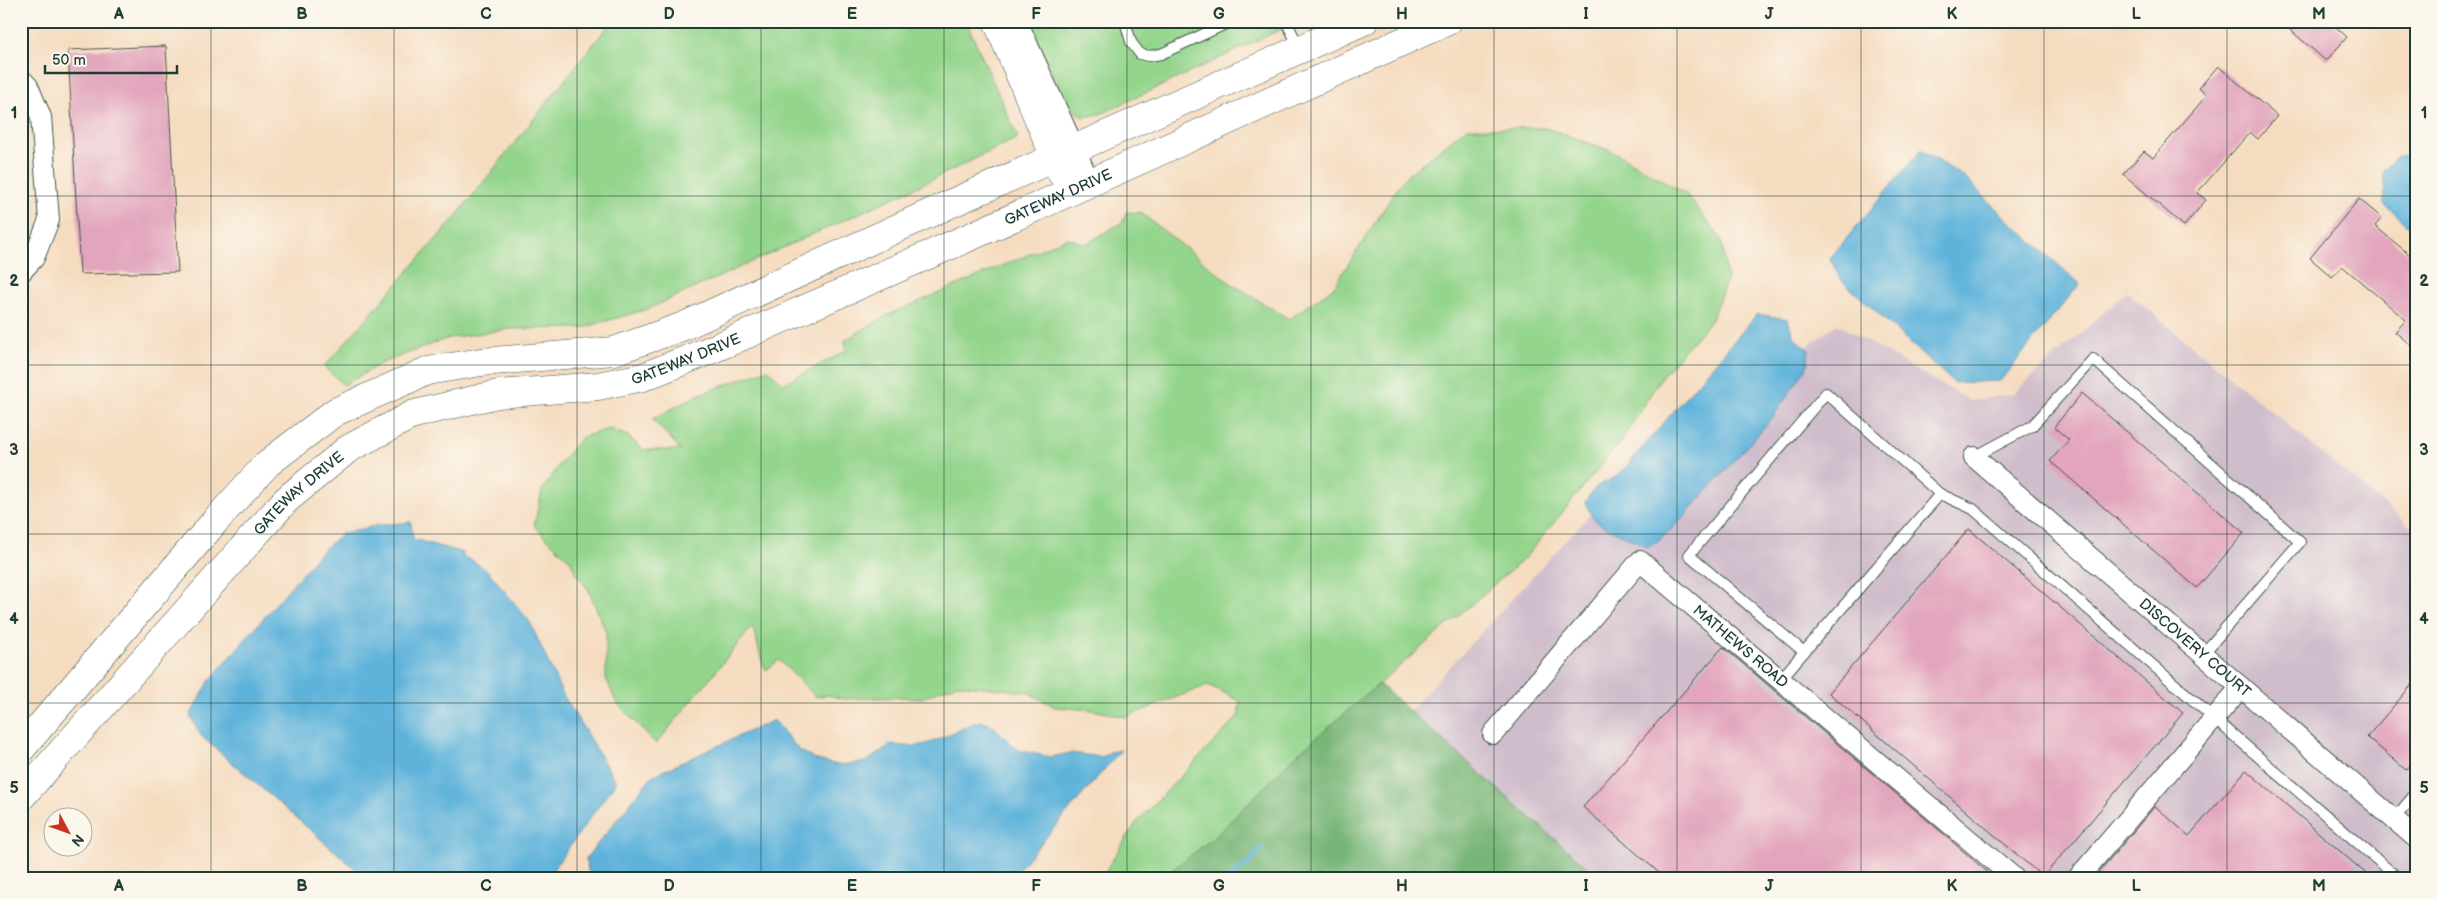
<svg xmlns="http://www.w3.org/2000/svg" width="2438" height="899" viewBox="0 0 2438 899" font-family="'Balsamiq Sans',sans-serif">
<rect width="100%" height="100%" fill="#fbf7ec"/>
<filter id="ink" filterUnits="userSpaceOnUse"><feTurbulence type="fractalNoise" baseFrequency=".02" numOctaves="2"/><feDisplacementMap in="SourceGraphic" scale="10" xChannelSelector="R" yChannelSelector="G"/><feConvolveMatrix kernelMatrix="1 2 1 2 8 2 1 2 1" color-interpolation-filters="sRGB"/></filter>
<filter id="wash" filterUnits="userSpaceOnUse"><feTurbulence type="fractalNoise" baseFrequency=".0096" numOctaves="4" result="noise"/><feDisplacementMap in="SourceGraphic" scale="20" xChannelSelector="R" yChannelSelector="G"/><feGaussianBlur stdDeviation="1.12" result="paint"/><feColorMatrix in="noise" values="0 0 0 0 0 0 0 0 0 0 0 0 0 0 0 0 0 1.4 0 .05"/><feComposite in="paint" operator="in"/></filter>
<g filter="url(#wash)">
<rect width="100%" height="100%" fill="#f5dcc0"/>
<path fill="#d0bdcc" d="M 2127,292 L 2417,532 L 2417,878 L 1586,878 L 1400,721 L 1602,501 L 1837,324 L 1970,401 L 2013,394 Z"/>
<g fill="#94d58d" stroke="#5a8960">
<path d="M 612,21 L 966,21 L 1018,138 L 904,193 L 648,309 L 582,328 L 509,329 L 449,338 L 382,363 L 344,385 L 324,367 L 454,219 Z"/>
<path d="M 1029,21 L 1299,21 L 1101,114 L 1082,117 L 1064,100 Z"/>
<path d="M 1466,128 L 1546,128 L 1614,152 L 1686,194 L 1721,239 L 1727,279 L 1711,320 L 1662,376 L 1622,440 L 1524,559 L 1295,756 L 1216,836 L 1162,878 L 1071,878 L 1104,873 L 1136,823 L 1238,717 L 1240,701 L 1208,685 L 1125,717 L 1093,710 L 1055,707 L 1027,692 L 956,684 L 952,687 C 934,689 923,704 907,697 L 844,699 L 828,695 L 816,697 L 779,660 L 766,670 C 758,656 759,641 752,627 L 656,744 L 616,702 L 606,678 L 606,632 L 588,589 L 575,572 L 571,561 L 534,526 L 542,491 L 559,465 L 582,437 L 609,429 L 626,435 L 644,450 L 681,450 L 652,419 L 698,395 L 768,369 L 783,384 L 846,351 L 845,340 L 890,314 L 1067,238 L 1086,244 L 1123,222 L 1126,212 L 1141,213 L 1229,282 L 1289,319 L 1333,288 L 1404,178 Z"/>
</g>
<path fill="#77b678" stroke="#4b7a56" d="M 1379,684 L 1599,878 L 1162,878 L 1216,836 L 1295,756 Z"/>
<g fill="#5fb3db" stroke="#3f7888">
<path d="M 1921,150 L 1963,176 L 2006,218 L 2080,284 L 2000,381 L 1954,383 L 1840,279 L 1830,258 Z"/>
<path d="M 2417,155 L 2417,233 L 2383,203 L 2385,197 L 2383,170 L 2397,157 Z"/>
<path d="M 1757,314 L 1788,319 L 1793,336 L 1809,350 L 1807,367 L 1772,418 L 1684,517 L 1659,541 L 1647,547 C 1635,539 1598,527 1592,516 C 1589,512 1587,506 1585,502 L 1596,487 L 1619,475 Z"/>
<path d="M 411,522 L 413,539 L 463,553 L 463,557 L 472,560 L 488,571 L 530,622 L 562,693 L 616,782 L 547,878 L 366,878 L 201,736 L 190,716 L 210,680 L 318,555 L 341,534 L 379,525 Z"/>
<path d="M 774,720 L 799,750 L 817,760 L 838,765 L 866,762 L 891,744 C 929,753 946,732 980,721 L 992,725 L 1018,750 L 1050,757 L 1071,753 L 1102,757 L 1110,752 L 1121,750 L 1011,878 L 593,878 L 588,871 L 586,858 L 652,776 Z"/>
</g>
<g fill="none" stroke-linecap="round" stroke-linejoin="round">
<path stroke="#5fb3db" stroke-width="5" d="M 1228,878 L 1249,863 L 1261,848"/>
</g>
<g id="blocks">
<g fill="#e2a5bd">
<path d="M 2280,21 L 2329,21 L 2347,37 L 2326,61 Z"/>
<path d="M 166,46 L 178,272 L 80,274 L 68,50 Z"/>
<path d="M 2218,66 L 2277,116 L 2258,139 L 2250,132 L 2197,193 L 2206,200 L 2184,226 L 2123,174 L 2144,151 L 2153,158 L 2207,95 L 2199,88 Z"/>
<path d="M 2359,199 L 2382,218 L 2375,226 L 2417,261 L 2417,350 L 2395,332 L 2406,320 L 2342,266 L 2332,277 L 2310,258 Z"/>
<path d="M 2082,393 L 2244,533 L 2197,588 L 2050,461 L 2069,440 L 2054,427 Z"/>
<path d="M 1969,529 L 2183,713 L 2043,877 L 1829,693 Z"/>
<path d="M 1723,647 L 1939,830 L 1994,878 L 1665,878 L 1583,807 Z"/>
<path d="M 2417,679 L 2417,758 L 2406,770 L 2367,737 Z"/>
<path d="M 2246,770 L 2371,878 L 2094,878 L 2155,806 L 2189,836 Z"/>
</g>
</g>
</g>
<g filter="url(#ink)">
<use href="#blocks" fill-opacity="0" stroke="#3f5549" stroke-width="1"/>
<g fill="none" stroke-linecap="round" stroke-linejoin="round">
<g stroke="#3f5549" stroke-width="12">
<g id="lane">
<path d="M 1125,21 L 1131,42 L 1140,54 L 1149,56 L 1161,54 L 1232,21"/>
<path d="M 1286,21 L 1300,49"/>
<path d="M 1974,457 L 2032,426 L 2093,359 L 2300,542 L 2203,654"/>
<path d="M 1940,494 L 1804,652 L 1689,555 L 1826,393 L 1940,494 L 1973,509 L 2398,878"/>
<path d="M 1780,680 L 1804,652"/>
<path d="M 2394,819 L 2417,792"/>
</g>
</g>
<g stroke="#3f5549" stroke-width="22">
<g id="street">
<path d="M 1017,21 L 1090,183"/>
<path d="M 21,79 L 28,86 L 41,117 L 49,220 L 34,258 L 21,272"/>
<path id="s1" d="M 1974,457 L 2417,839"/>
<path id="s2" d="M 1493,734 L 1640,561 L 2014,878"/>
<path d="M 2078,878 L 2241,687"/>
</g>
</g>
<g stroke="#3f5549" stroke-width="29">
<g id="secondary">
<path d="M 997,21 L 1062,174"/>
<path d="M 21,749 L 217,519 L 267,464 L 335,412 L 427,371 L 481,362 L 614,351 L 684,326 L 952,203 L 1364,21"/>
<path id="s3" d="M 21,797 L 286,500 L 348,449 L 414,414 L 498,394 L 598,386 L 643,377 L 713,349 L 972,236 L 1448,21"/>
</g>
</g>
<use href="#lane" stroke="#fff" stroke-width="10"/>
<use href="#street" stroke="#fff" stroke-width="20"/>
<use href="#secondary" stroke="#fff" stroke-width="28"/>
</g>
</g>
<path fill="none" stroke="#1f3d34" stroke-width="1" stroke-opacity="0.55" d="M 211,21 L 211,878M 394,21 L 394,878M 577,21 L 577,878M 761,21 L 761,878M 944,21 L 944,878M 1127,21 L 1127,878M 1311,21 L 1311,878M 1494,21 L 1494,878M 1677,21 L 1677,878M 1861,21 L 1861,878M 2044,21 L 2044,878M 2227,21 L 2227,878M 21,196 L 2417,196M 21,365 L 2417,365M 21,534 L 2417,534M 21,703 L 2417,703"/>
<g text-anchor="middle" stroke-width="4" stroke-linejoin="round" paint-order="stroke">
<g font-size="15" fill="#1f3d34" stroke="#fbf7ec">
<text dy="5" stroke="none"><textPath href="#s3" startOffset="1238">GATEWAY DRIVE</textPath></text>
<text dy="5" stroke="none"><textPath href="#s3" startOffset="832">GATEWAY DRIVE</textPath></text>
<text dy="5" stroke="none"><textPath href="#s3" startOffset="412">GATEWAY DRIVE</textPath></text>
<text dy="5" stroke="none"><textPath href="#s2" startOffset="359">MATHEWS ROAD</textPath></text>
<text dy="5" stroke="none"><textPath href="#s1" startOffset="292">DISCOVERY COURT</textPath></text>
</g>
</g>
<rect width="2438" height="899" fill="none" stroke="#fbf7ec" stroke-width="55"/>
<g transform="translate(68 832) rotate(131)"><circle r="24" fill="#fbf7ec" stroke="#a3ada2"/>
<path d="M0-4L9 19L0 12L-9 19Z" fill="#c8321e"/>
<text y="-8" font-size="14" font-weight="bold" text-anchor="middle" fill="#1f3d34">N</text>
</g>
<path d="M45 65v8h132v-8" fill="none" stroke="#1f3d34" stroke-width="2.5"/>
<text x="52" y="65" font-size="15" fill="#1f3d34" stroke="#fbf7ec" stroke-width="4" paint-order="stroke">50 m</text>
<rect x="28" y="28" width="2382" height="844" fill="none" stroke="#1f3d34" stroke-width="2"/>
<g font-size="16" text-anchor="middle" font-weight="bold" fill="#1f3d34">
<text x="119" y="19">A</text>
<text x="302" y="19">B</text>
<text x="486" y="19">C</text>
<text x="669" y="19">D</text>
<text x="852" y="19">E</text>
<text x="1036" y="19">F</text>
<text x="1219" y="19">G</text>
<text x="1402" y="19">H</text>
<text x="1586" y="19">I</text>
<text x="1769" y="19">J</text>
<text x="1952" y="19">K</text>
<text x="2136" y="19">L</text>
<text x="2319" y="19">M</text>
<text x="14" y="118">1</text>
<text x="2424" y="118">1</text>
<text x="14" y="286">2</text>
<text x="2424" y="286">2</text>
<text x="14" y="455">3</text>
<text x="2424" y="455">3</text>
<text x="14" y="624">4</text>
<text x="2424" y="624">4</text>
<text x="14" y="793">5</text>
<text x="2424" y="793">5</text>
<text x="119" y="891">A</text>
<text x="302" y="891">B</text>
<text x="486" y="891">C</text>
<text x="669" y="891">D</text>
<text x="852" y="891">E</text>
<text x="1036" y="891">F</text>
<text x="1219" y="891">G</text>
<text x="1402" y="891">H</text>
<text x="1586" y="891">I</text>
<text x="1769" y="891">J</text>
<text x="1952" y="891">K</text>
<text x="2136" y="891">L</text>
<text x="2319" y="891">M</text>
</g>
</svg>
